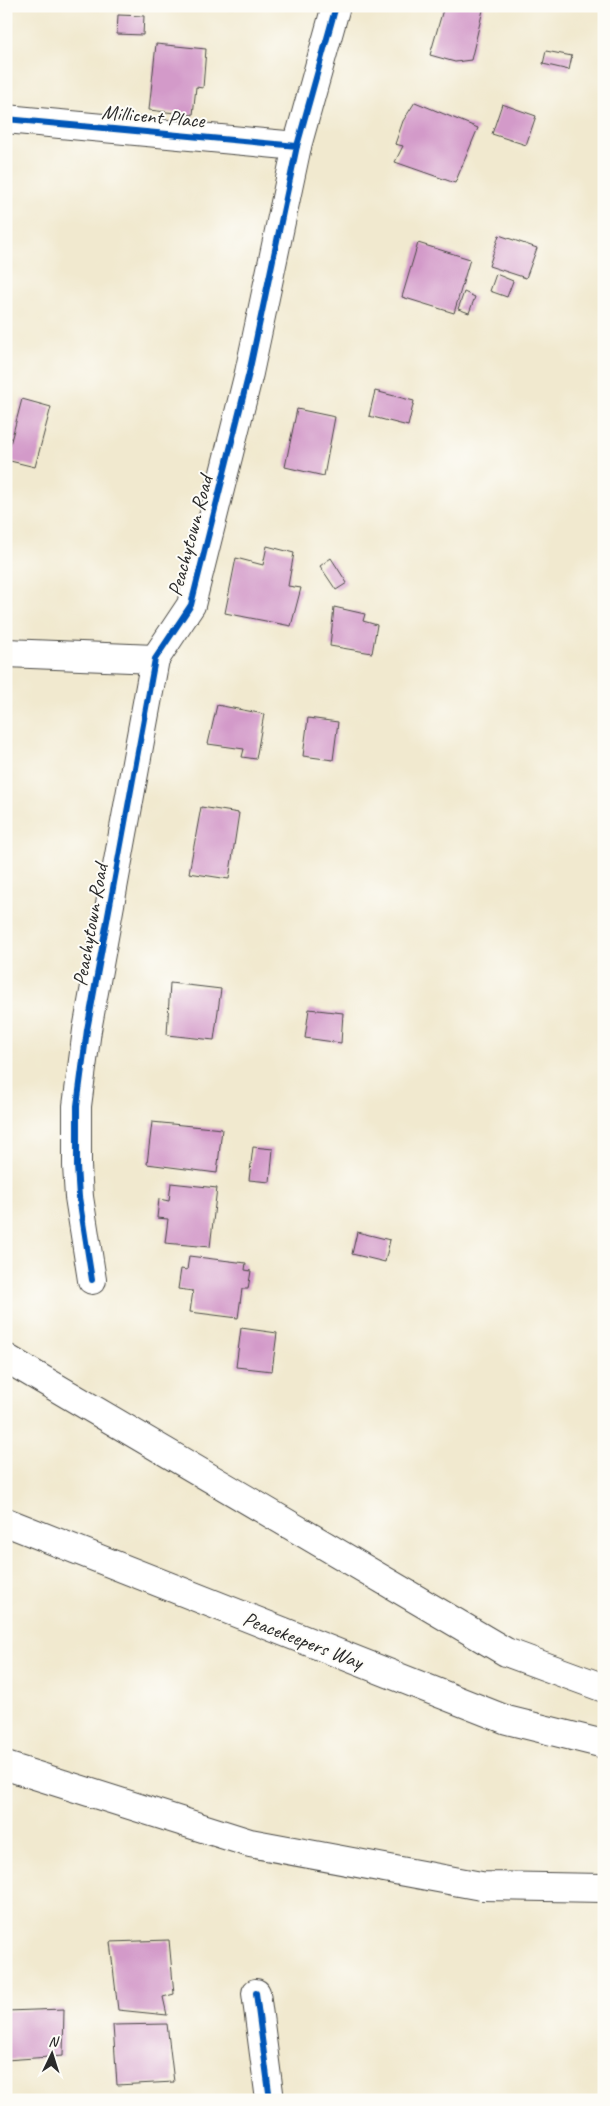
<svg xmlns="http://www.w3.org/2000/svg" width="610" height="2106" viewBox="0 0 610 2106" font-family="Caveat,sans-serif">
<rect width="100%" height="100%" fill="#fdfcf7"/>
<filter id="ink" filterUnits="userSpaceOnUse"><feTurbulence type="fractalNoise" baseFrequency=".02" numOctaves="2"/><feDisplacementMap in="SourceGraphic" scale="10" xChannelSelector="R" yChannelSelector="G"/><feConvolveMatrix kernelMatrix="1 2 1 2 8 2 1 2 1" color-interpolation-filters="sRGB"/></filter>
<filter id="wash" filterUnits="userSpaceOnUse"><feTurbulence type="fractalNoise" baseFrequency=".0096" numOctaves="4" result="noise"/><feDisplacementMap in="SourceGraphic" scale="20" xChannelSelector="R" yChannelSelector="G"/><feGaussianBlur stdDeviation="1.12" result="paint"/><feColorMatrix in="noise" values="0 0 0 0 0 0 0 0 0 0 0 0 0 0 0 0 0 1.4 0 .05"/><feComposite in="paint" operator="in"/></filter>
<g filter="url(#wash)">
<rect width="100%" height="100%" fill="#f1e9cf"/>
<g id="blocks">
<g fill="#d39ac9">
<path d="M 444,6 L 484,6 L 471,60 L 455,62 L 430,55 Z"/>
<path d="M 118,15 L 144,16 L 143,35 L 117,34 Z"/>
<path d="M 156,44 L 206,49 L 203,88 L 196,87 L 193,115 L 149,110 Z"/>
<path d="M 546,51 L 572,56 L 569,70 L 543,64 Z"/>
<path d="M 415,102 L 478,128 L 455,183 L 395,162 L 403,146 L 395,144 L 403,121 Z"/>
<path d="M 502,104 L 536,116 L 526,145 L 492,134 Z"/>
<path d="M 499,235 L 537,248 L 526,278 L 489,266 Z"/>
<path d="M 418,243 L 470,259 L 454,313 L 402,297 Z"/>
<path d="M 496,274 L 513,281 L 507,297 L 490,291 Z"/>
<path d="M 464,292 L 475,297 L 469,313 L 458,309 Z"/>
<path d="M 375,391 L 414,401 L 408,426 L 369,416 Z"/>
<path d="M 22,399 L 51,407 L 35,467 L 6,460 Z"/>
<path d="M 297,409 L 335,417 L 324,476 L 285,467 Z"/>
<path d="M 267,546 L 294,553 L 288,586 L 301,588 L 291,626 L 225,613 L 236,558 L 263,565 Z"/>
<path d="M 331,558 L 347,583 L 336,590 L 320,566 Z"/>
<path d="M 334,607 L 365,614 L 363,621 L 377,625 L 372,653 L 330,646 Z"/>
<path d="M 217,705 L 264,714 L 256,759 L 242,757 L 244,749 L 208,744 Z"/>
<path d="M 308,718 L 338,722 L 333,760 L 303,756 Z"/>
<path d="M 201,807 L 239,813 L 229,879 L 189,873 Z"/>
<path d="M 170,983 L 221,989 L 214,1040 L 167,1035 Z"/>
<path d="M 309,1009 L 343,1013 L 341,1043 L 305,1038 Z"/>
<path d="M 152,1122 L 222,1129 L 217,1173 L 147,1164 Z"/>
<path d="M 253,1147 L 273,1149 L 270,1182 L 249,1180 Z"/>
<path d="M 171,1183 L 217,1188 L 210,1247 L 165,1243 L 168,1219 L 157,1218 L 159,1199 L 169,1201 Z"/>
<path d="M 357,1232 L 390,1240 L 385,1262 L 352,1254 Z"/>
<path d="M 189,1256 L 246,1263 L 245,1270 L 251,1271 L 248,1289 L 242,1289 L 238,1318 L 190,1312 L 193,1291 L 178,1289 L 181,1269 L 187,1270 Z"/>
<path d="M 241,1328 L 277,1333 L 272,1371 L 236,1367 Z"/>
<path d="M 169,1940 L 174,1994 L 163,1997 L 167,2015 L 118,2010 L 110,1942 Z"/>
<path d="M 64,2009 L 63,2056 L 6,2060 L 6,2011 Z"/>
<path d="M 167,2024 L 174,2082 L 117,2085 L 113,2025 Z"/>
</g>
</g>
</g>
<g filter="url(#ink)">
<use href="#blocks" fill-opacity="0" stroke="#494844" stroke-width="1"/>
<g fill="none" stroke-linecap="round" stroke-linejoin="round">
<g stroke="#494844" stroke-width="30">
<g id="street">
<path d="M 6,119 L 297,146"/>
<path d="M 6,653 L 155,659"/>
<path d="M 92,1280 L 79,1197 L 77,1166 L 77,1106 L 87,1030 L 155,659 L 191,605 L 249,373 L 297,146 L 336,6"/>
<path d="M 256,1993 L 270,2100"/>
</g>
</g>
<g stroke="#494844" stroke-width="30">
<g id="highway">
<path d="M 6,1358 L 506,1652 L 604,1688"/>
<path d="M 6,1522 L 507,1720 L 604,1744"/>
<path d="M 6,1766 L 250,1843 L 481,1886 L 604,1888"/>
</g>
</g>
<use href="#street" stroke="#fff" stroke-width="28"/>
<use href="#highway" stroke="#fff" stroke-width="28"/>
<g stroke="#fdfcf7" stroke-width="9">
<g id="cycleway">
<path d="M 6,119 L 297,146"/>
<path d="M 92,1280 L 79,1197 L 77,1166 L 77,1106 L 87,1030 L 155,659 L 191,605 L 249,373 L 297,146 L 336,6"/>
<path d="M 256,1993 L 270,2100"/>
</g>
</g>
<use href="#cycleway" stroke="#0057b8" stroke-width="6"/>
</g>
</g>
<g text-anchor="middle" stroke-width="4" stroke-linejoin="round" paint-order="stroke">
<g font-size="21" fill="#2b2b2b" stroke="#fdfcf7">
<text transform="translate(153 116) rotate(5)" y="7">Millicent Place</text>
<text transform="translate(190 536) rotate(-75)" y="7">Peachytown Road</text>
<text transform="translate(90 925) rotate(-80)" y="7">Peachytown Road</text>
<text transform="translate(303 1640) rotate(21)" y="7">Peacekeepers Way</text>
</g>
</g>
<rect width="610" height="2106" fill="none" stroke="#fdfcf7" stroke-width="25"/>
<g transform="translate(52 2054) rotate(4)" stroke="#fdfcf7" stroke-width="4" paint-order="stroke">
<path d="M0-4L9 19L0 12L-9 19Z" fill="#2b2b2b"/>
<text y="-8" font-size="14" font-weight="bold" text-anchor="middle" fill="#2b2b2b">N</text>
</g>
</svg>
